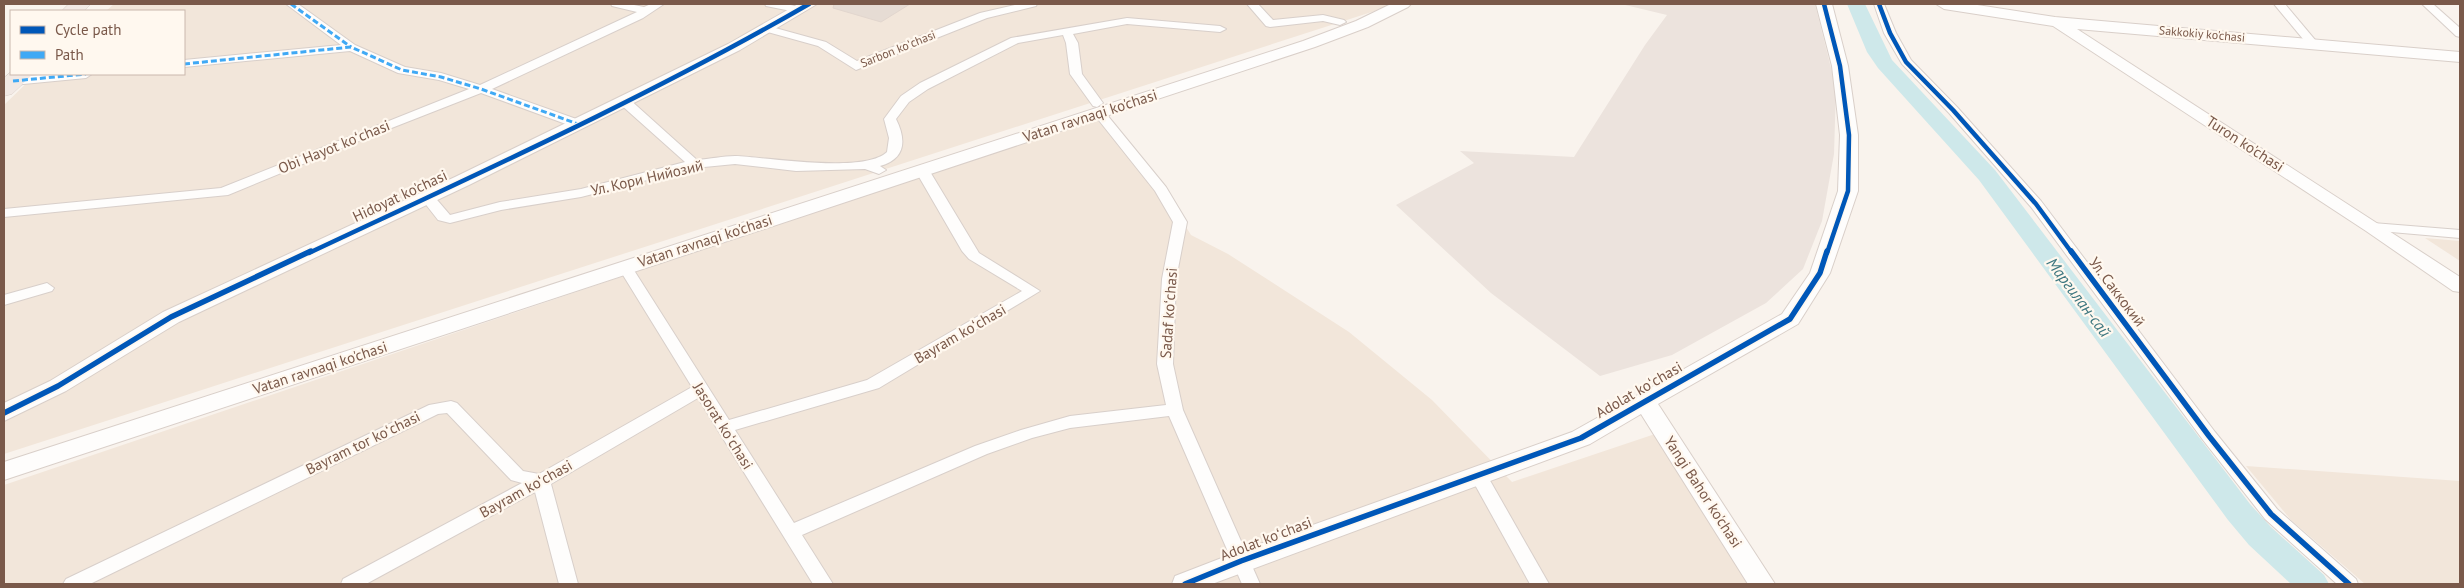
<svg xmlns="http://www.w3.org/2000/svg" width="2464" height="588" viewBox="0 0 2464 588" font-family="'PT Sans',sans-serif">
<rect width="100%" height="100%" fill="#f9f3ed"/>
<g fill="#f2e6da">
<path d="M 114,4 L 1388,4 L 1381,9 L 4,454 L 4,105 L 36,74 L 184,74 L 184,11 L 106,11 Z"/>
<path d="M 1101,119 L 1163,190 L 1191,235 L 1228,254 L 1349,332 L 1432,400 L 1512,482 L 1655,434 L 1752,584 L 4,584 L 4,485 L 902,182 Z"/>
<path d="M 2425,238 L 2460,241 L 2460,261 Z"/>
<path d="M 2246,466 L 2460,481 L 2460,584 L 2365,584 L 2291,520 Z"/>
</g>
<path fill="#ece3dd" d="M 1621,4 L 1815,4 L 1836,88 L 1834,154 L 1822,221 L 1803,269 L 1766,303 L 1672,355 L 1600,376 L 1491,293 L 1396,205 L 1474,163 L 1460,151 L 1574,157 L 1645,45 L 1667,15 Z"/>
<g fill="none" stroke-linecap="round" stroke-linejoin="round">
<path fill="#cee8ea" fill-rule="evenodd" d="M 1847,4 L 1865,4 L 1892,60 L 1995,170 L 2250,504 L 2271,527 L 2324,575 L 2329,584 L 2291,584 L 2249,545 L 2228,520 L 1979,180 L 1878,68 L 1867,52 Z"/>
</g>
<path fill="#e6dcd4" stroke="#e2d6ce" d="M 834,4 L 910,4 L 881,22 L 833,8 Z"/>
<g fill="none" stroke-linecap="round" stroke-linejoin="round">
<g stroke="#d8cfca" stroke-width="2">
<g id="street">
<path d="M 286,4 L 298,4 L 355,45 L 405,67 L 441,73 L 480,85 L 637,12 L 612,6 L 611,4 L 629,4 L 644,7 L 651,4 L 664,4 L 643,18 L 492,89 L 582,121 L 584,124 L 582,127 L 574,127 L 481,93 L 366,138 L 228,195 L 4,217 L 4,209 L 221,188 L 469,89 L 439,80 L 398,73 L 350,51 L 184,67 L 184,60 L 341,45 Z"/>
<path d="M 765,4 L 786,4 L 805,8 L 806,10 L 801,13 L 766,6 Z"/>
<path d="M 1019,4 L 1037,4 L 1036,6 L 987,18 L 856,70 L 818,46 L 764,31 L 762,29 L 768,26 L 826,42 L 857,61 L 980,13 Z"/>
<path d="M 1247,4 L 1258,4 L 1273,20 L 1323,15 L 1344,20 L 1346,22 L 1340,25 L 1323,21 L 1270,27 L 1266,26 Z"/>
<path d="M 1874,4 L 1884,4 L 1896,33 L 1911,60 L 1957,107 L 2041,201 L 2215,432 L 2277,509 L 2356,579 L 2358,584 L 2337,584 L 2265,519 L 2203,440 L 2031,207 L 1949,113 L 1902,64 L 1884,33 Z"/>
<path d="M 2274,4 L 2285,4 L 2316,41 L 2316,45 L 2308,45 Z"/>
<path d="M 2422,4 L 2433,4 L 2460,28 L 2460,37 L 2456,36 Z"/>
<path d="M 1127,18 L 1220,26 L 1226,29 L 1220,32 L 1127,24 L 1073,34 L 1078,43 L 1082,74 L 1103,103 L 1097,107 L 1093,106 L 1070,74 L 1066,43 L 1063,35 L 1018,43 L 928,89 L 909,102 L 896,119 C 907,141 905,159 880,166 L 886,170 L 879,174 L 865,169 L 796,171 L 735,164 L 694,168 L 581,197 L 501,210 L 450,223 L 438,220 L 420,197 L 427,193 L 432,194 L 450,215 L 500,202 L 581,189 L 685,162 L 620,104 L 618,101 L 624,97 L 628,98 L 697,160 C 710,159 723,156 735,156 C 767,157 864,174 887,152 L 889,138 L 884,119 L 901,96 L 920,83 L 1011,38 Z"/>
<path d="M 51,74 L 92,74 L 86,78 L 13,85 L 7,81 L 13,77 Z"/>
<path d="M 1099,109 L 1103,110 L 1166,187 L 1187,222 L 1176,279 L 1173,364 L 1183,410 L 1260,584 L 1242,584 L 1169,416 L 1070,428 L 1032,438 L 987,454 L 802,535 L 833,584 L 813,584 L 698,398 L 551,484 L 578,584 L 559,584 L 535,492 L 366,584 L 341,584 L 343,579 L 522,483 L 511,480 L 447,413 L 438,414 L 90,584 L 63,584 L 66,579 L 429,405 L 451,401 L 457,403 L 523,471 L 539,474 L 692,387 L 618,267 L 620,264 L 630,264 L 729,420 L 867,380 L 1022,291 L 969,259 L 962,251 L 915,170 L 922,166 L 929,170 L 979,253 L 1040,291 L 879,388 L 735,430 L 794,523 L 975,446 L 1021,430 L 1070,416 L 1166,405 L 1157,364 L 1162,279 L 1173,222 L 1155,191 L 1093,113 Z"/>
<path d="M 2373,223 L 2460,230 L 2460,238 L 2368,230 L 2366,227 L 2368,224 Z"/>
<path d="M 47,283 L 54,288 L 52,291 L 4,305 L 4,295 Z"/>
<path d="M 1478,468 L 1484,470 L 1549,584 L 1530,584 L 1469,474 L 1472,470 Z"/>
</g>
</g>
<g stroke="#d9cfc9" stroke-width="2">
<g id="secondary">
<path d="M 798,4 L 817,4 L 740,50 L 469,185 L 179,322 L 66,391 L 4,421 L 4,403 L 50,381 L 163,312 L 455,177 L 728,44 Z"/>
<path d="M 1391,4 L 1411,4 L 1408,7 L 1368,27 L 1315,47 L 4,480 L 4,462 L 1303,41 L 1356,21 Z"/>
<path d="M 1816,4 L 1832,4 L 1848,66 L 1858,135 L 1858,191 L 1830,273 L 1798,324 L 1658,404 L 1775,584 L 1748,584 L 1641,414 L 1590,444 L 1212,584 L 1172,584 L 1175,576 L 1232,554 L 1572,432 L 1782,314 L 1810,273 L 1838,191 L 1840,135 L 1832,66 Z"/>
<path d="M 1936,4 L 1971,4 L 2055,17 L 2460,52 L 2460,62 L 2077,29 L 2460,277 L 2460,292 L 2453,291 L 2366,231 L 2053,26 L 1944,9 Z"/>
</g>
</g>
<g stroke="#dad0ca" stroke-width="1">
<g id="highway">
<path d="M 69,4 L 91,4 L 84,11 L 62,11 Z"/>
<path d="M 11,72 L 11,74 L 33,74 L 12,94 L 4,96 L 4,78 Z"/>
</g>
</g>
<use href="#street" fill="#fefdfc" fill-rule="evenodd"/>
<use href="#secondary" fill="#fefdfc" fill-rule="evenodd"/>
<use href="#highway" fill="#f2e9e4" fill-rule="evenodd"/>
<g stroke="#3fa9f5" stroke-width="3" stroke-dasharray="6 3" stroke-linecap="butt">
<path d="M 291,4 L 351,47"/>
<path d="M 184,64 L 351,47 L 402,70 L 441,77 L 481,89 L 578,124"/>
<path d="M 13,81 L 86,74"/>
</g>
<g stroke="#fff8ef" stroke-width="7">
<g id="cycleway-far1">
<path d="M 1824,4 L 1840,66 L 1849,135 L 1848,191 L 1827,253"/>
<path d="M 1879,4 L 1890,33 L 1906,62 L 1953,110 L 2036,204 L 2072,253"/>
<path d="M 309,253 C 477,174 648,97 809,4"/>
</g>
</g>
<g stroke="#fff8ef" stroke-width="9">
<g id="cycleway">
<path d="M 2071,251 L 2209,436 L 2271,514 L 2349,584"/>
<path d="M 4,413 L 58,386 L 171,317 L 311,251"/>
<path d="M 1185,584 L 1241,561 L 1581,438 L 1790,319 L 1820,273 L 1827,251"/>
</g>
</g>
<use href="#cycleway-far1" stroke="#0057b8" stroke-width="4.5"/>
<use href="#cycleway" stroke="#0057b8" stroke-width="5.5"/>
</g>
<g text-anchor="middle" stroke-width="4.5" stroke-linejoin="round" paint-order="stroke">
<g font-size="12" fill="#7a594a" stroke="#fff8ef">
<text transform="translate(2202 34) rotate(5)" y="4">Sakkokiy ko'chasi</text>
<text transform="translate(898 49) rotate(-22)" y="4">Sarbon koʻchasi</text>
</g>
<g font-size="15" fill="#7a594a" stroke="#fff8ef">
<text transform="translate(1090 116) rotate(-18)" y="5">Vatan ravnaqi ko'chasi</text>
<text transform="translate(2245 144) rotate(33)" y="5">Turon ko'chasi</text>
<text transform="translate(334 147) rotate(-22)" y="5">Obi Hayot koʻchasi</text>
<text transform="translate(647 178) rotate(-13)" y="5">Ул. Кори Нийозий</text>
<text transform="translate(400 196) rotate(-25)" y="5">Hidoyat ko'chasi</text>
<text transform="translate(705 241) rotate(-18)" y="5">Vatan ravnaqi ko'chasi</text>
<text transform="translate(2117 292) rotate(53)" y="5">Ул. Саккокий</text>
<text transform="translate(1169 313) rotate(-86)" y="5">Sadaf koʻchasi</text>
<text transform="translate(960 334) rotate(-30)" y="5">Bayram koʻchasi</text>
<text transform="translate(320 368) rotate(-18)" y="5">Vatan ravnaqi ko'chasi</text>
<text transform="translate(1639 390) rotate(-30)" y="5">Adolat koʻchasi</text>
<text transform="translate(723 426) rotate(58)" y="5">Jasorat koʻchasi</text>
<text transform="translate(363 443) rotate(-26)" y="5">Bayram tor koʻchasi</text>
<text transform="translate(526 489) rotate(-29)" y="5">Bayram koʻchasi</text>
<text transform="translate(1703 492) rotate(57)" y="5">Yangi Bahor ko'chasi</text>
<text transform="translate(1266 539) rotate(-21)" y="5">Adolat koʻchasi</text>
</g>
<g font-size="16" font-style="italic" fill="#3c767f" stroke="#fff8ef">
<text transform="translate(2079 297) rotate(53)" y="6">Маргилан-сай</text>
</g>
</g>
<rect width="2464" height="588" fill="none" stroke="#7a594a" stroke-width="10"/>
<rect x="10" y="10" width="175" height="65" fill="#fff8ef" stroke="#cab8ad"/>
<rect x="20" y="26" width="25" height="8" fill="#0057b8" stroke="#cab8ad"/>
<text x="55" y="35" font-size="15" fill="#7a594a">Cycle path</text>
<rect x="20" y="51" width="25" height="8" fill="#3fa9f5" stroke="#cab8ad"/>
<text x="55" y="60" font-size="15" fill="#7a594a">Path</text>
</svg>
